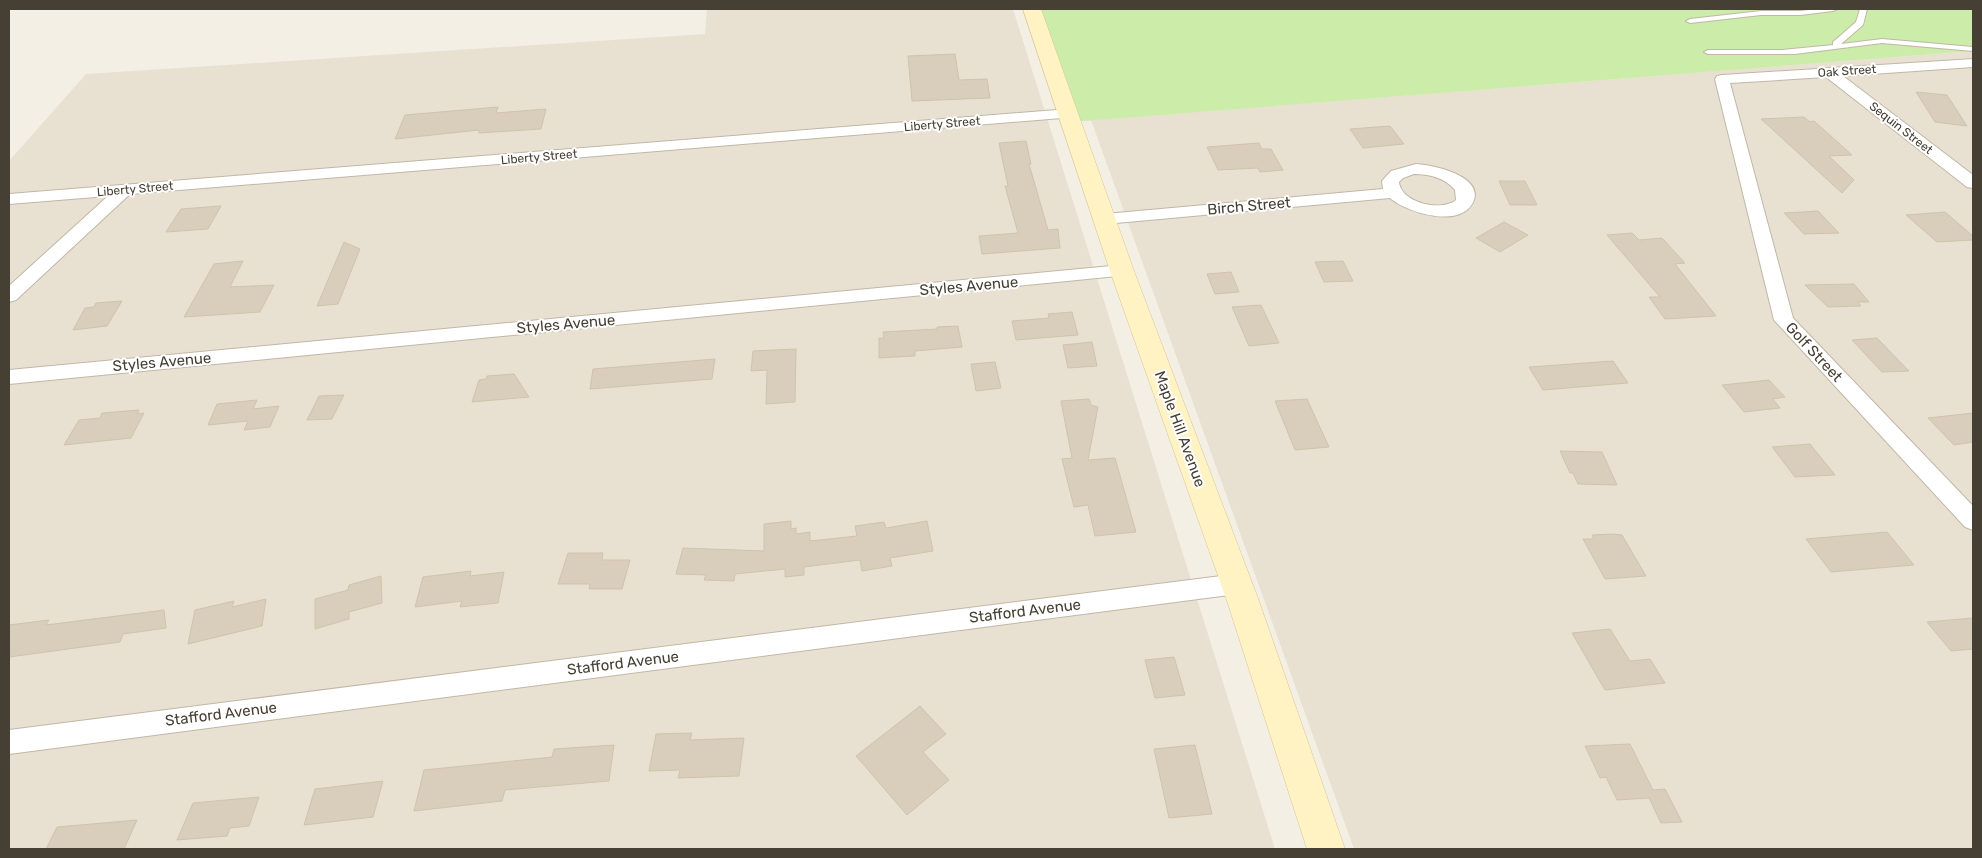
<svg xmlns="http://www.w3.org/2000/svg" width="1982" height="858" viewBox="0 0 1982 858" font-family="Rubik,sans-serif">
<rect width="100%" height="100%" fill="#f4efe4"/>
<g fill="#e8e1d2">
<path d="M 707,9 L 1013,9 L 1275,849 L 9,849 L 9,161 L 86,74 L 705,34 Z"/>
<path d="M 1973,51 L 1973,849 L 1354,849 L 1091,120 Z"/>
</g>
<path fill="#cceca9" d="M 1035,9 L 1973,9 L 1973,51 L 1071,122 Z"/>
<g fill="#d9cebb" stroke="#d1c3ab">
<path d="M 955,54 L 959,80 L 987,79 L 990,98 L 912,101 L 908,56 Z"/>
<path d="M 1916,92 L 1947,95 L 1967,126 L 1935,122 Z"/>
<path d="M 498,107 L 496,113 L 546,109 L 541,129 L 479,133 L 479,130 L 395,139 L 405,115 Z"/>
<path d="M 1804,117 L 1810,122 L 1814,121 L 1852,155 L 1829,156 L 1854,180 L 1842,193 L 1761,119 Z"/>
<path d="M 1390,126 L 1404,144 L 1363,148 L 1350,129 Z"/>
<path d="M 1026,141 L 1031,164 L 1029,164 L 1048,230 L 1058,229 L 1060,248 L 982,254 L 979,236 L 1018,233 L 1005,186 L 1008,186 L 999,143 Z"/>
<path d="M 1259,143 L 1262,149 L 1271,149 L 1283,170 L 1260,172 L 1258,168 L 1218,170 L 1207,147 Z"/>
<path d="M 1499,181 L 1525,181 L 1537,205 L 1510,205 Z"/>
<path d="M 221,206 L 208,229 L 166,232 L 181,209 Z"/>
<path d="M 1818,211 L 1839,233 L 1804,234 L 1784,213 Z"/>
<path d="M 1945,212 L 1973,236 L 1973,240 L 1937,242 L 1906,215 Z"/>
<path d="M 1504,222 L 1528,235 L 1500,252 L 1476,238 Z"/>
<path d="M 1632,233 L 1639,240 L 1662,238 L 1685,263 L 1675,264 L 1716,316 L 1665,319 L 1649,297 L 1660,297 L 1607,235 Z"/>
<path d="M 344,242 L 360,249 L 338,304 L 317,306 Z"/>
<path d="M 243,261 L 230,287 L 274,285 L 260,312 L 184,317 L 214,264 Z"/>
<path d="M 1343,261 L 1353,281 L 1324,282 L 1315,262 Z"/>
<path d="M 1231,272 L 1239,292 L 1215,294 L 1207,274 Z"/>
<path d="M 1854,284 L 1869,302 L 1858,302 L 1861,306 L 1828,307 L 1805,285 Z"/>
<path d="M 122,301 L 107,326 L 73,330 L 85,308 L 94,307 L 96,303 Z"/>
<path d="M 1261,305 L 1279,343 L 1249,346 L 1232,307 Z"/>
<path d="M 1072,312 L 1078,335 L 1016,340 L 1012,321 L 1049,318 L 1048,314 Z"/>
<path d="M 958,326 L 962,347 L 915,351 L 915,356 L 879,358 L 879,338 L 884,338 L 883,332 L 937,329 L 937,327 Z"/>
<path d="M 1877,338 L 1909,371 L 1882,372 L 1852,340 Z"/>
<path d="M 1092,342 L 1097,366 L 1068,368 L 1063,345 Z"/>
<path d="M 796,349 L 795,402 L 766,404 L 767,370 L 751,371 L 753,351 Z"/>
<path d="M 715,359 L 712,379 L 590,389 L 593,369 Z"/>
<path d="M 1613,361 L 1628,383 L 1543,390 L 1529,367 Z"/>
<path d="M 995,362 L 1001,388 L 976,391 L 971,364 Z"/>
<path d="M 514,374 L 529,397 L 472,402 L 479,380 L 486,379 L 487,376 Z"/>
<path d="M 1769,380 L 1785,397 L 1773,399 L 1780,408 L 1744,412 L 1722,385 Z"/>
<path d="M 344,395 L 332,419 L 307,420 L 319,396 Z"/>
<path d="M 1089,399 L 1091,405 L 1098,407 L 1088,460 L 1115,458 L 1136,532 L 1095,536 L 1088,505 L 1074,507 L 1062,459 L 1072,458 L 1061,401 Z"/>
<path d="M 1307,399 L 1329,447 L 1295,450 L 1275,401 Z"/>
<path d="M 257,400 L 253,409 L 279,406 L 270,427 L 244,430 L 248,421 L 208,425 L 217,404 Z"/>
<path d="M 139,410 L 137,414 L 144,413 L 131,438 L 64,445 L 79,420 L 100,418 L 102,413 Z"/>
<path d="M 1973,413 L 1973,442 L 1954,445 L 1928,418 Z"/>
<path d="M 1810,444 L 1835,475 L 1795,477 L 1772,447 Z"/>
<path d="M 1560,451 L 1602,452 L 1617,485 L 1578,484 L 1573,473 L 1570,473 Z"/>
<path d="M 791,521 L 791,529 L 796,528 L 796,534 L 810,532 L 810,541 L 857,536 L 855,526 L 884,522 L 886,528 L 927,521 L 933,551 L 890,558 L 892,566 L 862,571 L 860,560 L 804,567 L 804,575 L 785,577 L 785,569 L 735,574 L 734,581 L 704,580 L 706,575 L 676,574 L 683,548 L 764,551 L 764,524 Z"/>
<path d="M 1887,532 L 1914,565 L 1831,572 L 1806,539 Z"/>
<path d="M 1612,534 L 1622,535 L 1646,576 L 1605,579 L 1583,539 L 1594,539 L 1592,535 Z"/>
<path d="M 568,553 L 603,553 L 602,560 L 630,560 L 622,589 L 589,589 L 590,584 L 558,584 Z"/>
<path d="M 471,571 L 470,576 L 504,572 L 498,603 L 460,607 L 462,601 L 415,607 L 423,577 Z"/>
<path d="M 381,576 L 382,603 L 349,612 L 349,619 L 315,629 L 315,599 L 348,590 L 349,585 Z"/>
<path d="M 266,599 L 262,626 L 188,644 L 195,610 L 234,601 L 232,607 Z"/>
<path d="M 164,610 L 166,628 L 123,634 L 120,642 L 9,657 L 9,625 L 49,620 L 46,625 Z"/>
<path d="M 1973,618 L 1973,649 L 1951,651 L 1927,622 Z"/>
<path d="M 1610,629 L 1630,661 L 1650,659 L 1665,683 L 1605,690 L 1572,633 Z"/>
<path d="M 1174,657 L 1185,695 L 1155,698 L 1145,660 Z"/>
<path d="M 920,706 L 946,734 L 923,752 L 949,780 L 907,815 L 856,756 Z"/>
<path d="M 692,733 L 690,740 L 744,738 L 739,776 L 678,778 L 680,770 L 649,771 L 656,734 Z"/>
<path d="M 1630,744 L 1653,790 L 1665,789 L 1682,822 L 1661,823 L 1649,798 L 1617,800 L 1606,777 L 1600,778 L 1585,746 Z"/>
<path d="M 614,745 L 609,781 L 505,790 L 502,801 L 414,811 L 424,770 L 552,757 L 554,749 Z"/>
<path d="M 1195,745 L 1212,814 L 1169,818 L 1154,749 Z"/>
<path d="M 383,781 L 373,817 L 304,825 L 315,789 Z"/>
<path d="M 259,797 L 249,826 L 230,828 L 227,836 L 177,840 L 193,803 Z"/>
<path d="M 137,820 L 124,849 L 46,849 L 57,827 Z"/>
</g>
<g fill="none" stroke-linecap="round" stroke-linejoin="round">
<g stroke="#c0b7a6" stroke-width="2">
<g id="lane">
<path d="M 1817,9 L 1837,9 L 1833,11 L 1800,15 L 1761,15 L 1690,23 L 1686,21 L 1690,19 L 1761,11 L 1800,11 Z"/>
<path d="M 1860,9 L 1867,9 L 1863,25 L 1841,44 L 1882,39 L 1973,47 L 1973,51 L 1882,43 L 1795,54 L 1708,54 L 1704,52 L 1708,50 L 1782,50 L 1833,45 L 1833,42 L 1856,22 Z"/>
</g>
</g>
<g stroke="#c0b7a6" stroke-width="2">
<g id="street">
<path d="M 1973,59 L 1973,67 L 1843,76 L 1973,175 L 1973,188 L 1967,187 L 1826,77 L 1730,83 L 1793,318 L 1973,506 L 1973,530 L 1965,527 L 1774,320 L 1715,79 L 1717,76 L 1722,75 Z"/>
<path d="M 1069,109 L 1074,111 L 1077,114 L 1074,117 L 130,194 L 16,300 L 9,302 L 9,286 L 108,196 L 9,204 L 9,194 Z"/>
<path d="M 1416,164 C 1432,165 1482,175 1474,200 C 1463,230 1407,213 1390,198 L 1105,224 L 1099,223 L 1096,219 L 1099,215 L 1105,214 L 1383,189 L 1382,181 L 1391,171 ZM 1414,174 C 1429,174 1444,177 1455,190 L 1456,200 C 1441,212 1401,203 1399,182 L 1403,178 Z"/>
<path d="M 1122,265 L 1128,267 L 1131,271 L 1128,275 L 9,384 L 9,370 Z"/>
<path d="M 1237,574 L 1246,577 L 1249,584 L 1246,591 L 1237,594 L 9,754 L 9,730 Z"/>
</g>
</g>
<g stroke="#d7c690" stroke-width="1">
<path id="secondary" d="M 1023,9 L 1041,9 L 1134,271 L 1259,601 L 1345,849 L 1307,849 L 1227,601 L 1110,271 Z"/>
</g>
<use href="#lane" fill="#fff" fill-rule="evenodd"/>
<use href="#street" fill="#fff" fill-rule="evenodd"/>
<use href="#secondary" fill="#fff2c3" fill-rule="evenodd"/>
</g>
<g text-anchor="middle" stroke-width="4" stroke-linejoin="round" paint-order="stroke">
<g font-size="12" fill="#463f33" stroke="#fff">
<text transform="translate(1847 71) rotate(-4)" y="4">Oak Street</text>
<text transform="translate(942 124) rotate(-5)" y="4">Liberty Street</text>
<text transform="translate(1901 128) rotate(38)" y="4">Sequin Street</text>
<text transform="translate(539 157) rotate(-5)" y="4">Liberty Street</text>
<text transform="translate(135 189) rotate(-5)" y="4">Liberty Street</text>
</g>
<g font-size="15" fill="#463f33" stroke="#fff">
<text transform="translate(1249 206) rotate(-5)" y="5">Birch Street</text>
<text transform="translate(969 286) rotate(-5)" y="5">Styles Avenue</text>
<text transform="translate(566 324) rotate(-5)" y="5">Styles Avenue</text>
<text transform="translate(1814 352) rotate(47)" y="5">Golf Street</text>
<text transform="translate(162 362) rotate(-5)" y="5">Styles Avenue</text>
<text transform="translate(1180 429) rotate(70)" y="5">Maple Hill Avenue</text>
<text transform="translate(1025 611) rotate(-7)" y="5">Stafford Avenue</text>
<text transform="translate(623 663) rotate(-7)" y="5">Stafford Avenue</text>
<text transform="translate(221 714) rotate(-7)" y="5">Stafford Avenue</text>
</g>
</g>
<rect width="1982" height="858" fill="none" stroke="#463f33" stroke-width="20"/>
</svg>
